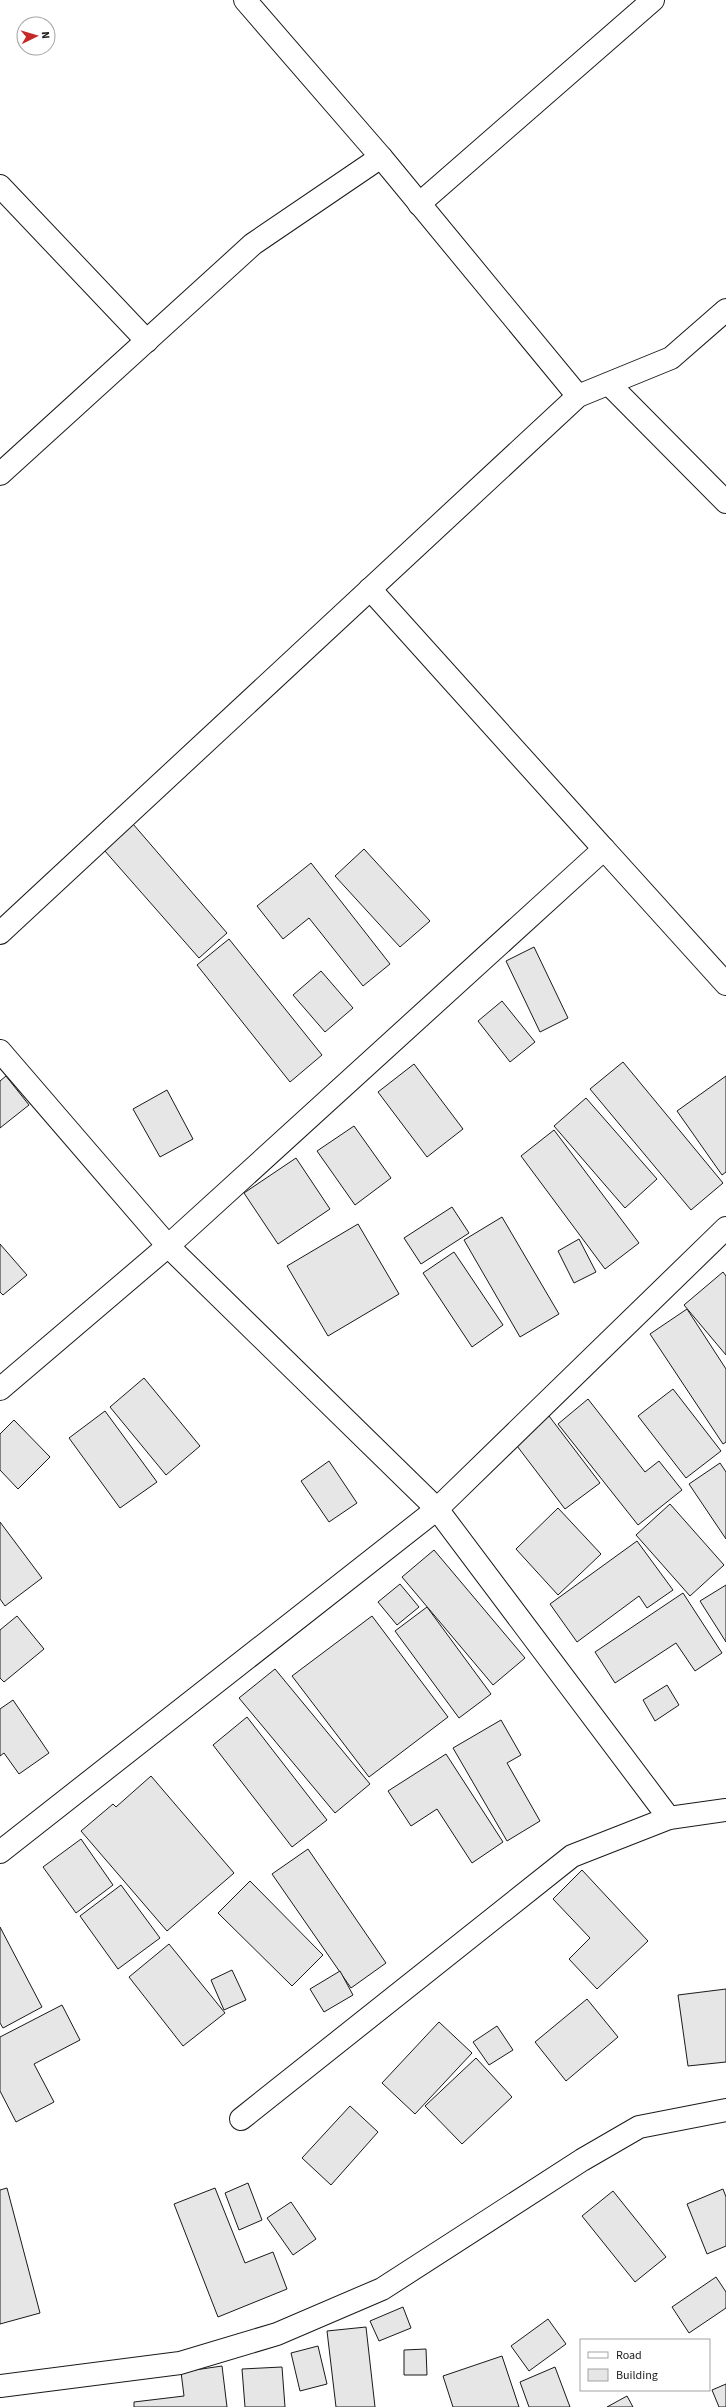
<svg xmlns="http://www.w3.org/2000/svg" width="726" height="2407" viewBox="0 0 726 2407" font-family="'Source Sans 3',sans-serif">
<rect width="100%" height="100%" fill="#fff"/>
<g fill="#e6e6e6" stroke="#1a1a1a">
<path d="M 133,824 L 227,933 L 199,958 L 104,850 Z"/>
<path d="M 364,849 L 430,921 L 400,947 L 335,876 Z"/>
<path d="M 311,863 L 390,964 L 363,986 L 309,918 L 283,939 L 257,906 Z"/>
<path d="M 229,939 L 322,1055 L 290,1082 L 197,965 Z"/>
<path d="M 534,947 L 568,1018 L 540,1032 L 506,961 Z"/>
<path d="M 321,971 L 353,1008 L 325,1032 L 293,995 Z"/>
<path d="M 502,1001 L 535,1042 L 510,1062 L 478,1021 Z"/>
<path d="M 623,1062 L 723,1183 L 691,1210 L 590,1089 Z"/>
<path d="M 414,1064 L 463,1129 L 427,1157 L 378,1092 Z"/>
<path d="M 6,1076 L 29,1105 L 0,1128 L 0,1081 Z"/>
<path d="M 726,1076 L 726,1172 L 722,1175 L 677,1111 Z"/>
<path d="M 167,1090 L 193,1139 L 160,1157 L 133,1109 Z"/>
<path d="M 586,1098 L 657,1179 L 625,1208 L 554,1126 Z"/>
<path d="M 354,1126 L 391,1178 L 355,1205 L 317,1151 Z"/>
<path d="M 554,1130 L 639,1243 L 605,1269 L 521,1156 Z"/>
<path d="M 296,1158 L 330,1209 L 278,1244 L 244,1193 Z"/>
<path d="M 452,1207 L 469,1233 L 421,1264 L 404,1238 Z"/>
<path d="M 502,1217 L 559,1314 L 520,1337 L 464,1240 Z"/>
<path d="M 358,1224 L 399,1294 L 328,1336 L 287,1266 Z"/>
<path d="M 579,1239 L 596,1272 L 574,1283 L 558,1251 Z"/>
<path d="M 0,1244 L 27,1275 L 3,1295 L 0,1292 Z"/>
<path d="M 454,1252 L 503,1325 L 472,1347 L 423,1273 Z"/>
<path d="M 723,1272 L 726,1276 L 726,1355 L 684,1305 Z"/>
<path d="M 687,1309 L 726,1369 L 726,1442 L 723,1444 L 650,1334 Z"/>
<path d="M 144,1378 L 200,1446 L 166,1475 L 110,1407 Z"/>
<path d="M 673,1389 L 721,1451 L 686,1478 L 638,1416 Z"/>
<path d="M 588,1399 L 645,1472 L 659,1461 L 682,1490 L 638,1525 L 558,1424 Z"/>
<path d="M 105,1411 L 157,1482 L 120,1508 L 69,1438 Z"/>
<path d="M 549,1416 L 600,1483 L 565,1509 L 514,1442 Z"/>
<path d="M 14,1420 L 50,1457 L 18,1489 L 0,1470 L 0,1434 Z"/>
<path d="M 329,1461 L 357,1503 L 329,1522 L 301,1481 Z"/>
<path d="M 720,1463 L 726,1472 L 726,1539 L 689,1484 Z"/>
<path d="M 670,1504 L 724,1565 L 690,1596 L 636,1535 Z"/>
<path d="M 558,1508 L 601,1554 L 558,1595 L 516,1549 Z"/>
<path d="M 0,1522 L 42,1578 L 5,1606 L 0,1599 Z"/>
<path d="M 637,1541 L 673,1590 L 647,1608 L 639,1596 L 577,1642 L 550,1604 Z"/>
<path d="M 434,1550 L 525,1658 L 493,1685 L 402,1577 Z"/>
<path d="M 400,1584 L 419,1607 L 397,1625 L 378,1602 Z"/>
<path d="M 726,1585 L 726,1642 L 700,1601 Z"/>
<path d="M 683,1593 L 722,1653 L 695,1671 L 676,1643 L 615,1683 L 595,1652 Z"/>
<path d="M 427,1607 L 491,1694 L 459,1718 L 395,1631 Z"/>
<path d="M 17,1616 L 44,1649 L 4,1682 L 0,1678 L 0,1630 Z"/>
<path d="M 372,1616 L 448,1717 L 369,1777 L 292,1676 Z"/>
<path d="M 275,1669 L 370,1784 L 335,1813 L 239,1698 Z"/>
<path d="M 667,1685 L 679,1705 L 655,1721 L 643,1700 Z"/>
<path d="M 13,1700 L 49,1753 L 19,1774 L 4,1753 L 0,1756 L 0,1709 Z"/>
<path d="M 247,1717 L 327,1820 L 292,1847 L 213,1745 Z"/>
<path d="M 501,1720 L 521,1755 L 507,1763 L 540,1821 L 507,1841 L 453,1748 Z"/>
<path d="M 446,1754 L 503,1842 L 472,1863 L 437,1809 L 411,1826 L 388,1791 Z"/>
<path d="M 151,1776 L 234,1873 L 167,1931 L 81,1831 L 113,1804 L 116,1807 Z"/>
<path d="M 81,1839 L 113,1885 L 76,1913 L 43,1867 Z"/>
<path d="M 308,1849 L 386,1963 L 351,1988 L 272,1874 Z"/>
<path d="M 582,1870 L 648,1941 L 597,1989 L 569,1959 L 590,1938 L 553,1899 Z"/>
<path d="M 250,1881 L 323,1955 L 292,1986 L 218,1913 Z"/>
<path d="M 121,1885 L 160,1938 L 118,1969 L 80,1916 Z"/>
<path d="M 0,1927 L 42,2007 L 3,2028 L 0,2023 Z"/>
<path d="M 169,1944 L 225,2013 L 183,2046 L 129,1977 Z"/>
<path d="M 232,1970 L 246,2000 L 224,2010 L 211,1980 Z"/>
<path d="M 340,1971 L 353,1995 L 324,2012 L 310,1989 Z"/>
<path d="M 726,1989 L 726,2062 L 688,2066 L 678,1995 Z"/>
<path d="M 587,1999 L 618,2037 L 566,2081 L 535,2042 Z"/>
<path d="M 62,2005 L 80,2040 L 34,2064 L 54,2102 L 16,2122 L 0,2091 L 0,2037 Z"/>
<path d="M 439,2022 L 472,2053 L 415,2114 L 382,2083 Z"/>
<path d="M 497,2026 L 513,2050 L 489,2065 L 473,2042 Z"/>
<path d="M 476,2058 L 512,2097 L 462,2144 L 425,2106 Z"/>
<path d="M 350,2106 L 378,2132 L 331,2185 L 302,2158 Z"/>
<path d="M 248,2183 L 262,2220 L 239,2230 L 225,2193 Z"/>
<path d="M 7,2188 L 40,2313 L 0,2324 L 0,2190 Z"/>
<path d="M 215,2188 L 245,2263 L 273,2252 L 287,2289 L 218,2317 L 174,2204 Z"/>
<path d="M 723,2189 L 726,2197 L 726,2246 L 707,2254 L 687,2204 Z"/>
<path d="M 613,2191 L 666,2257 L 635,2282 L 582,2216 Z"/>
<path d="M 291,2202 L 316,2239 L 293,2255 L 267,2218 Z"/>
<path d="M 716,2277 L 726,2292 L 726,2308 L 689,2333 L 672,2307 Z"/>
<path d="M 403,2307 L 411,2328 L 379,2341 L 370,2321 Z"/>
<path d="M 548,2319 L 566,2344 L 529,2371 L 511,2346 Z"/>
<path d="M 366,2327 L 375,2407 L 336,2407 L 327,2331 Z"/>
<path d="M 318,2346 L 327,2384 L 300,2391 L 291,2353 Z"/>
<path d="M 426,2349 L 427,2375 L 404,2375 L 404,2350 Z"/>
<path d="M 502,2356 L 519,2407 L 453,2407 L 443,2376 Z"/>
<path d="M 222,2366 L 227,2407 L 134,2407 L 134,2402 L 184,2396 L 181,2372 Z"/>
<path d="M 282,2367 L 285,2407 L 245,2407 L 242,2369 Z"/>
<path d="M 555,2367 L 570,2407 L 529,2407 L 520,2382 Z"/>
<path d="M 726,2384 L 726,2407 L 719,2407 L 712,2390 Z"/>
<path d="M 627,2396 L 633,2407 L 607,2407 Z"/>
</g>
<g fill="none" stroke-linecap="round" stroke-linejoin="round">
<g stroke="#1a1a1a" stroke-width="24">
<g id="street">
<path d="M 245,0 L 381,157 L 578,396"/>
<path d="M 0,186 L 147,341"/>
<path d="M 419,204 L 653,0"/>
<path d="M 609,384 L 726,502"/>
<path d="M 0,474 L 253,244 L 381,157"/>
<path d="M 604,849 L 726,984"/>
<path d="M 0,933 L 578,396 L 671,358 L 726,310"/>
<path d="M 0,1051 L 168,1246 L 437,1509 L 669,1818"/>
<path d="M 0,1389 L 168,1246 L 604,849 L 370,589"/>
<path d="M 0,1852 L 437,1509 L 726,1228"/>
<path d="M 241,2119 L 572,1856 L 669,1818 L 726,1810"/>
</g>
</g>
<g stroke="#1a1a1a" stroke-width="24">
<path id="secondary" d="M 0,2386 L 180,2363 L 277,2334 L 382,2289 L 582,2160 L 639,2127 L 726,2110"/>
</g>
<use href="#street" stroke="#fff" stroke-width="22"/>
<use href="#secondary" stroke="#fff" stroke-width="22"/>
</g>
<rect x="580" y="2339" width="130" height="52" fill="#ffffff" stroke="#a3a3a3"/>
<rect x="588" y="2352" width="20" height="6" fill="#ffffff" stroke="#a3a3a3"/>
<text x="616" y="2359" font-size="12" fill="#1a1a1a">Road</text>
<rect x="588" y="2369" width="20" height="12" fill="#e6e6e6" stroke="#a3a3a3"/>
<text x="616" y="2379" font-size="12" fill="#1a1a1a">Building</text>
<g transform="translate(36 36) rotate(85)"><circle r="19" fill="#ffffff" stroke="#a3a3a3"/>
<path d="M0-3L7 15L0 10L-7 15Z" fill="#c62828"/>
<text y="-6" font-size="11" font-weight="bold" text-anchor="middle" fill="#1a1a1a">N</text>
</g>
</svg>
